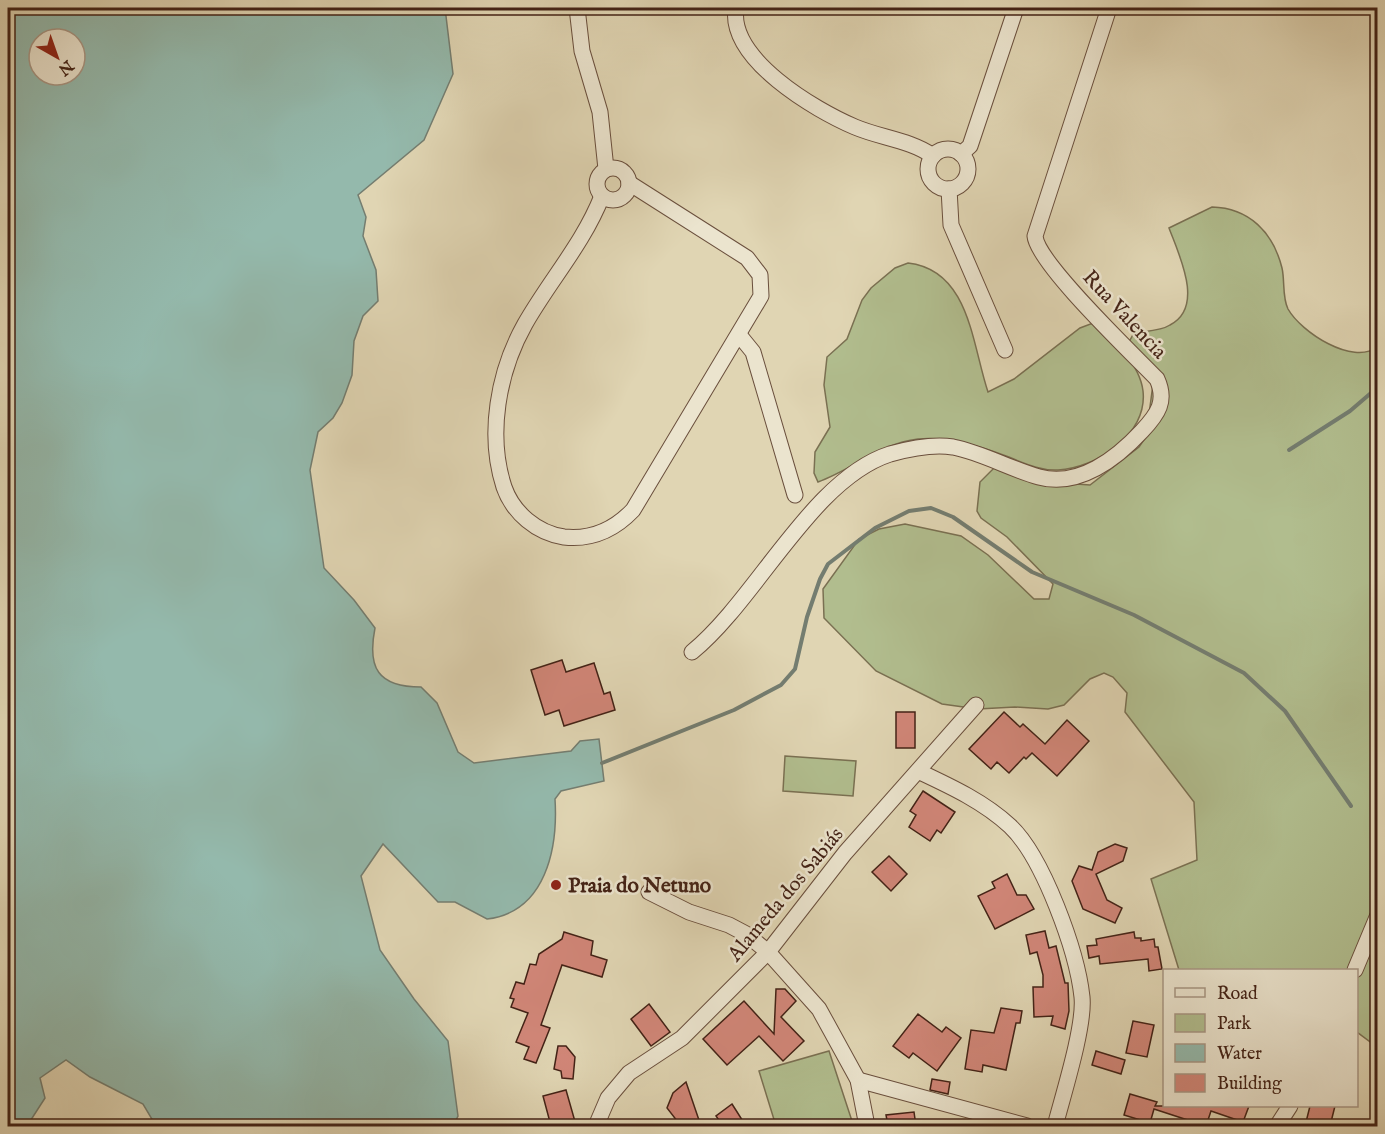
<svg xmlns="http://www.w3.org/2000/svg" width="1385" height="1134" viewBox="0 0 1385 1134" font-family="'IM FELL English',serif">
<rect width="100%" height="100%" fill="#e0d5b3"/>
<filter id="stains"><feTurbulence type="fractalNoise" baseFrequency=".00333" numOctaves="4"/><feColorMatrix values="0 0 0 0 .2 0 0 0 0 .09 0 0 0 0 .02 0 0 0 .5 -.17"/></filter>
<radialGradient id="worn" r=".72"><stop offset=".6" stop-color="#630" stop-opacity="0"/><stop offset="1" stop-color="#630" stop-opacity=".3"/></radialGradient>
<g fill="#b1bd8e" stroke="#7a7052" stroke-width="1.5">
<path d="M 1212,207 C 1249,208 1273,232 1282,268 C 1285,281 1282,297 1288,309 C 1301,332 1353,366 1377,347 L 1377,1047 L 1357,1032 L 1356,970 L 1179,970 L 1151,879 L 1197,860 L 1194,802 L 1125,712 L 1127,693 L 1113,677 L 1104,673 L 1090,679 L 1064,705 L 1048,709 L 1015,707 L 978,709 L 942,704 L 876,671 L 824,618 L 823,589 L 859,539 L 879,529 L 905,524 L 961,536 L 988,555 L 1034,599 L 1049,599 L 1053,584 L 1007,537 L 981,518 L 977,511 L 980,482 L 997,465 L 1048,482 L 1090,485 L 1139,447 L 1146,437 L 1153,384 L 1129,342 L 1134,333 C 1145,331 1161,331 1170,325 C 1205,307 1179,255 1169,228 Z"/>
<path d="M 908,263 C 970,270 972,345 988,392 L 1014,379 L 1080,328 L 1093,323 C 1113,337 1140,365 1143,391 C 1148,435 1096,468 1058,470 C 1040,471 1024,463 1006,456 C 980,446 947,436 918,439 C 881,443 852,470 818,482 L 814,473 L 815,452 L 830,427 L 824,385 L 827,357 L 847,339 L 862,300 L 871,288 L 895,268 Z"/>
<path d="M 785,756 L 856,761 L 853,796 L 783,791 Z"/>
<path d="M 829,1051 L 852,1121 L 835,1126 L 776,1126 L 759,1071 Z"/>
</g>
<path fill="#94b9ac" stroke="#747d70" stroke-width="1.5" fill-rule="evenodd" d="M 8,8 L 445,8 L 453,74 L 424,140 L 358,195 L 366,217 L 363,236 L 376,270 L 378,301 L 363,316 L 354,341 L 352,375 L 342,403 L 333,418 L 318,432 L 310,470 L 324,568 L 354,600 L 375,628 C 367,668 378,687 421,687 L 437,703 L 458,752 L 474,763 L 571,751 L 580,741 L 599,739 L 604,781 L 561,791 L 555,799 C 558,848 546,912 487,919 L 455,902 L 438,902 L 383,844 L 361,876 L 380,950 L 414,999 L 448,1041 L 458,1116 L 453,1126 L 156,1126 L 143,1104 L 90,1077 L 66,1060 L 40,1078 L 45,1098 L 27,1126 L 8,1126 ZM 39,39 L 75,39 L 75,75 L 39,75 Z"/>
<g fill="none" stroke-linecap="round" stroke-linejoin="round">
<g stroke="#747d70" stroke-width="4">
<path d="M 1378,172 L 1375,185 L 1378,260"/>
<path d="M 1289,450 L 1350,411 L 1378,387"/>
<path d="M 602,763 L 734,710 L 781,685 L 795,669 L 807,617 L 820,579 L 828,564 L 875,528 L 909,511 L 931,508 L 953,517 L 1032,572 L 1134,615 L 1244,673 L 1285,711 L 1351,806"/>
</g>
</g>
<g fill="#d18678" stroke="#432216" stroke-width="1.5">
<path d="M 562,660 L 566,672 L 594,663 L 604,694 L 610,692 L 615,710 L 564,726 L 559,710 L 545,715 L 531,670 Z"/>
<rect x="896" y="712" width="19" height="36"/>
<path d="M 1004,712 L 1020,727 L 1023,724 L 1045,744 L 1067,720 L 1089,741 L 1057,776 L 1032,753 L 1026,759 L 1024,757 L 1009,773 L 997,762 L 991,769 L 969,749 Z"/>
<path d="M 923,791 L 955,812 L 941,833 L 937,830 L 930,841 L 909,827 L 916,815 L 910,811 Z"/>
<path d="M 1115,844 L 1127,848 L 1123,861 L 1096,874 L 1107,900 L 1122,908 L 1115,923 L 1083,909 L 1072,881 L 1079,866 L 1092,870 L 1098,852 Z"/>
<path d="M 889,856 L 907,874 L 891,891 L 872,872 Z"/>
<path d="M 1007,874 L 1017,895 L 1026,895 L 1034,909 L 995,929 L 978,896 L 995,888 L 992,882 Z"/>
<path d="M 1045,931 L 1049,948 L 1056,946 L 1065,983 L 1068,983 L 1069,1011 L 1065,1029 L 1051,1025 L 1053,1016 L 1034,1017 L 1033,987 L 1043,987 L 1043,975 L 1037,952 L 1030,954 L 1026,935 Z"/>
<path d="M 564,932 L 593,941 L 591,955 L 607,960 L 602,977 L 562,965 L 541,1025 L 550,1028 L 536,1063 L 524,1059 L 529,1047 L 516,1042 L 528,1013 L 511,1007 L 514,999 L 510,998 L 516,982 L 524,984 L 530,964 L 536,965 L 539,954 L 562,939 Z"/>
<path d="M 1134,932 L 1135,938 L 1141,938 L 1141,941 L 1154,939 L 1155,947 L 1158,947 L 1162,969 L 1149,971 L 1148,959 L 1100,964 L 1099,956 L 1089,958 L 1087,946 L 1097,945 L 1096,939 Z"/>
<path d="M 776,989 L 785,989 L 796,1001 L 781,1017 L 804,1041 L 783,1061 L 759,1036 L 727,1065 L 703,1039 L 744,1001 L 774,1034 Z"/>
<path d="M 649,1004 L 670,1032 L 651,1046 L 631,1019 Z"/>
<path d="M 1001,1008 L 1022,1011 L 1020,1023 L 1016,1023 L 1006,1070 L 983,1065 L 982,1072 L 965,1069 L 971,1030 L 994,1033 Z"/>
<path d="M 918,1014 L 942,1032 L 946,1027 L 961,1038 L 937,1071 L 913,1053 L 909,1058 L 893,1046 Z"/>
<path d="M 1133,1021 L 1154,1025 L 1147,1057 L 1126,1053 Z"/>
<path d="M 558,1046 L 566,1046 L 575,1057 L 573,1079 L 562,1078 L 561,1071 L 554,1069 Z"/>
<path d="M 1096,1051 L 1125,1060 L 1121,1074 L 1092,1065 Z"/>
<path d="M 932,1079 L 950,1082 L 948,1094 L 930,1090 Z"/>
<path d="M 686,1082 L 701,1126 L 681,1126 L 667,1108 L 673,1093 Z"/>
<path d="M 566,1090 L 576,1125 L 551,1126 L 543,1096 Z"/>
<path d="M 1130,1094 L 1157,1102 L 1155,1106 L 1249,1106 L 1243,1122 L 1211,1111 L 1206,1126 L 1154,1109 L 1150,1123 L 1124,1115 Z"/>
<path d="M 732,1104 L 746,1126 L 723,1126 L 716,1116 Z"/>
<path d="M 1310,1106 L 1335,1106 L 1330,1126 L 1305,1126 Z"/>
<path d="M 914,1112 L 916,1126 L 888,1126 L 886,1115 Z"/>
</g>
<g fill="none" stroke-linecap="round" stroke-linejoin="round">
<g stroke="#6a4f3d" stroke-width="17">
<g id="minor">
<path d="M 577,8 L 582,51 L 600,112 L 606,169"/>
<path d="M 736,8 C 728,59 815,110 855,127 C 881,138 910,140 933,156"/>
<circle cx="948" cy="169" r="20"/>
<path d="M 961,154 L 970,146 L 1016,8"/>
<circle cx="613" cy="184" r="16"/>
<path d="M 949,189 L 951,225 L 1005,350"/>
<path d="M 602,196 C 583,244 550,280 525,324 C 498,372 487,435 504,487 C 513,513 537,533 564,537 C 592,540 615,529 633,510 L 761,296 L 760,275 L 747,258 L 629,183"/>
<path d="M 740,336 L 753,352 L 795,495"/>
<path d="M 692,652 C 757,599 812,479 890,454 C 908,449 934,444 953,447 C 983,453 1010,469 1039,477 C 1079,488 1117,458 1142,431 C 1158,414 1167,401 1157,379 C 1134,355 1037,263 1035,236 L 1109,8"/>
<path d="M 920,772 C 952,787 984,802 1010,826 C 1043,857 1077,951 1082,997 C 1085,1026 1063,1095 1055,1126"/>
<path d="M 649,892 L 689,912 L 729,925 L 746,934 L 768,952 L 819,1009 L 858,1080 L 867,1126"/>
<path d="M 1355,970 L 1378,915"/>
<path d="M 858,1080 L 1027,1126"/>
<path d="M 596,1126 L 608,1098 L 629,1073 L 682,1038 L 768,952 L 845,853 L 976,705"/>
<path d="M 1277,1126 L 1290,1106"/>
</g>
</g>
<use href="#minor" stroke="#ebe4ce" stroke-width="15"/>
</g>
<circle fill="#8f2418" stroke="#ebe4ce" stroke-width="2" cx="556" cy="885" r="6"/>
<g text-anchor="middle" stroke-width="5" stroke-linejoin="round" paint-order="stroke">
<g font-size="21" fill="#432216" stroke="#ebe4ce">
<text transform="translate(1125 314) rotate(47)" y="7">Rua Valencia</text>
<text transform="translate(785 894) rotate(-50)" y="7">Alameda dos Sabiás</text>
</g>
<g font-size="21" font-weight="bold" fill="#432216" stroke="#ebe4ce" text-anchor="start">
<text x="568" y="892">Praia do Netuno</text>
</g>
</g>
<rect width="1385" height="1134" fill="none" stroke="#e0d5b3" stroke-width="30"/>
<rect x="9" y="9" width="1367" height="1116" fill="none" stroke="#432216" stroke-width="3"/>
<rect x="15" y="15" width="1355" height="1104" fill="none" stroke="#432216" stroke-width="1.5"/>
<rect x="1163" y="969" width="195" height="138" fill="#ebe4ce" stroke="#a89684" stroke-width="1.5"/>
<rect x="1175" y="988" width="30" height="9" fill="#ebe4ce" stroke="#a89684" stroke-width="1.5"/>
<text x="1217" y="999" font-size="18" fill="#432216">Road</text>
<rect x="1175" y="1014" width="30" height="18" fill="#b1bd8e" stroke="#a89684" stroke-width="1.5"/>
<text x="1217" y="1029" font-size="18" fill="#432216">Park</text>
<rect x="1175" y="1044" width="30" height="18" fill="#94b9ac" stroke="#a89684" stroke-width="1.5"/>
<text x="1217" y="1059" font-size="18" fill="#432216">Water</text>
<rect x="1175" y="1074" width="30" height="18" fill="#d18678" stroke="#a89684" stroke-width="1.5"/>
<text x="1217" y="1089" font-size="18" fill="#432216">Building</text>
<g transform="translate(57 57) rotate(140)"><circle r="28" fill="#ebe4ce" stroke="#a89684" stroke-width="1.5"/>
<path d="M0-4.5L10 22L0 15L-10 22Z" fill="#8f2418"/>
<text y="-9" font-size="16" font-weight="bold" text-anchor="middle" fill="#432216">N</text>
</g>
<rect width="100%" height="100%" filter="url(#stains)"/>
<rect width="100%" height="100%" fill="url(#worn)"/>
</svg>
